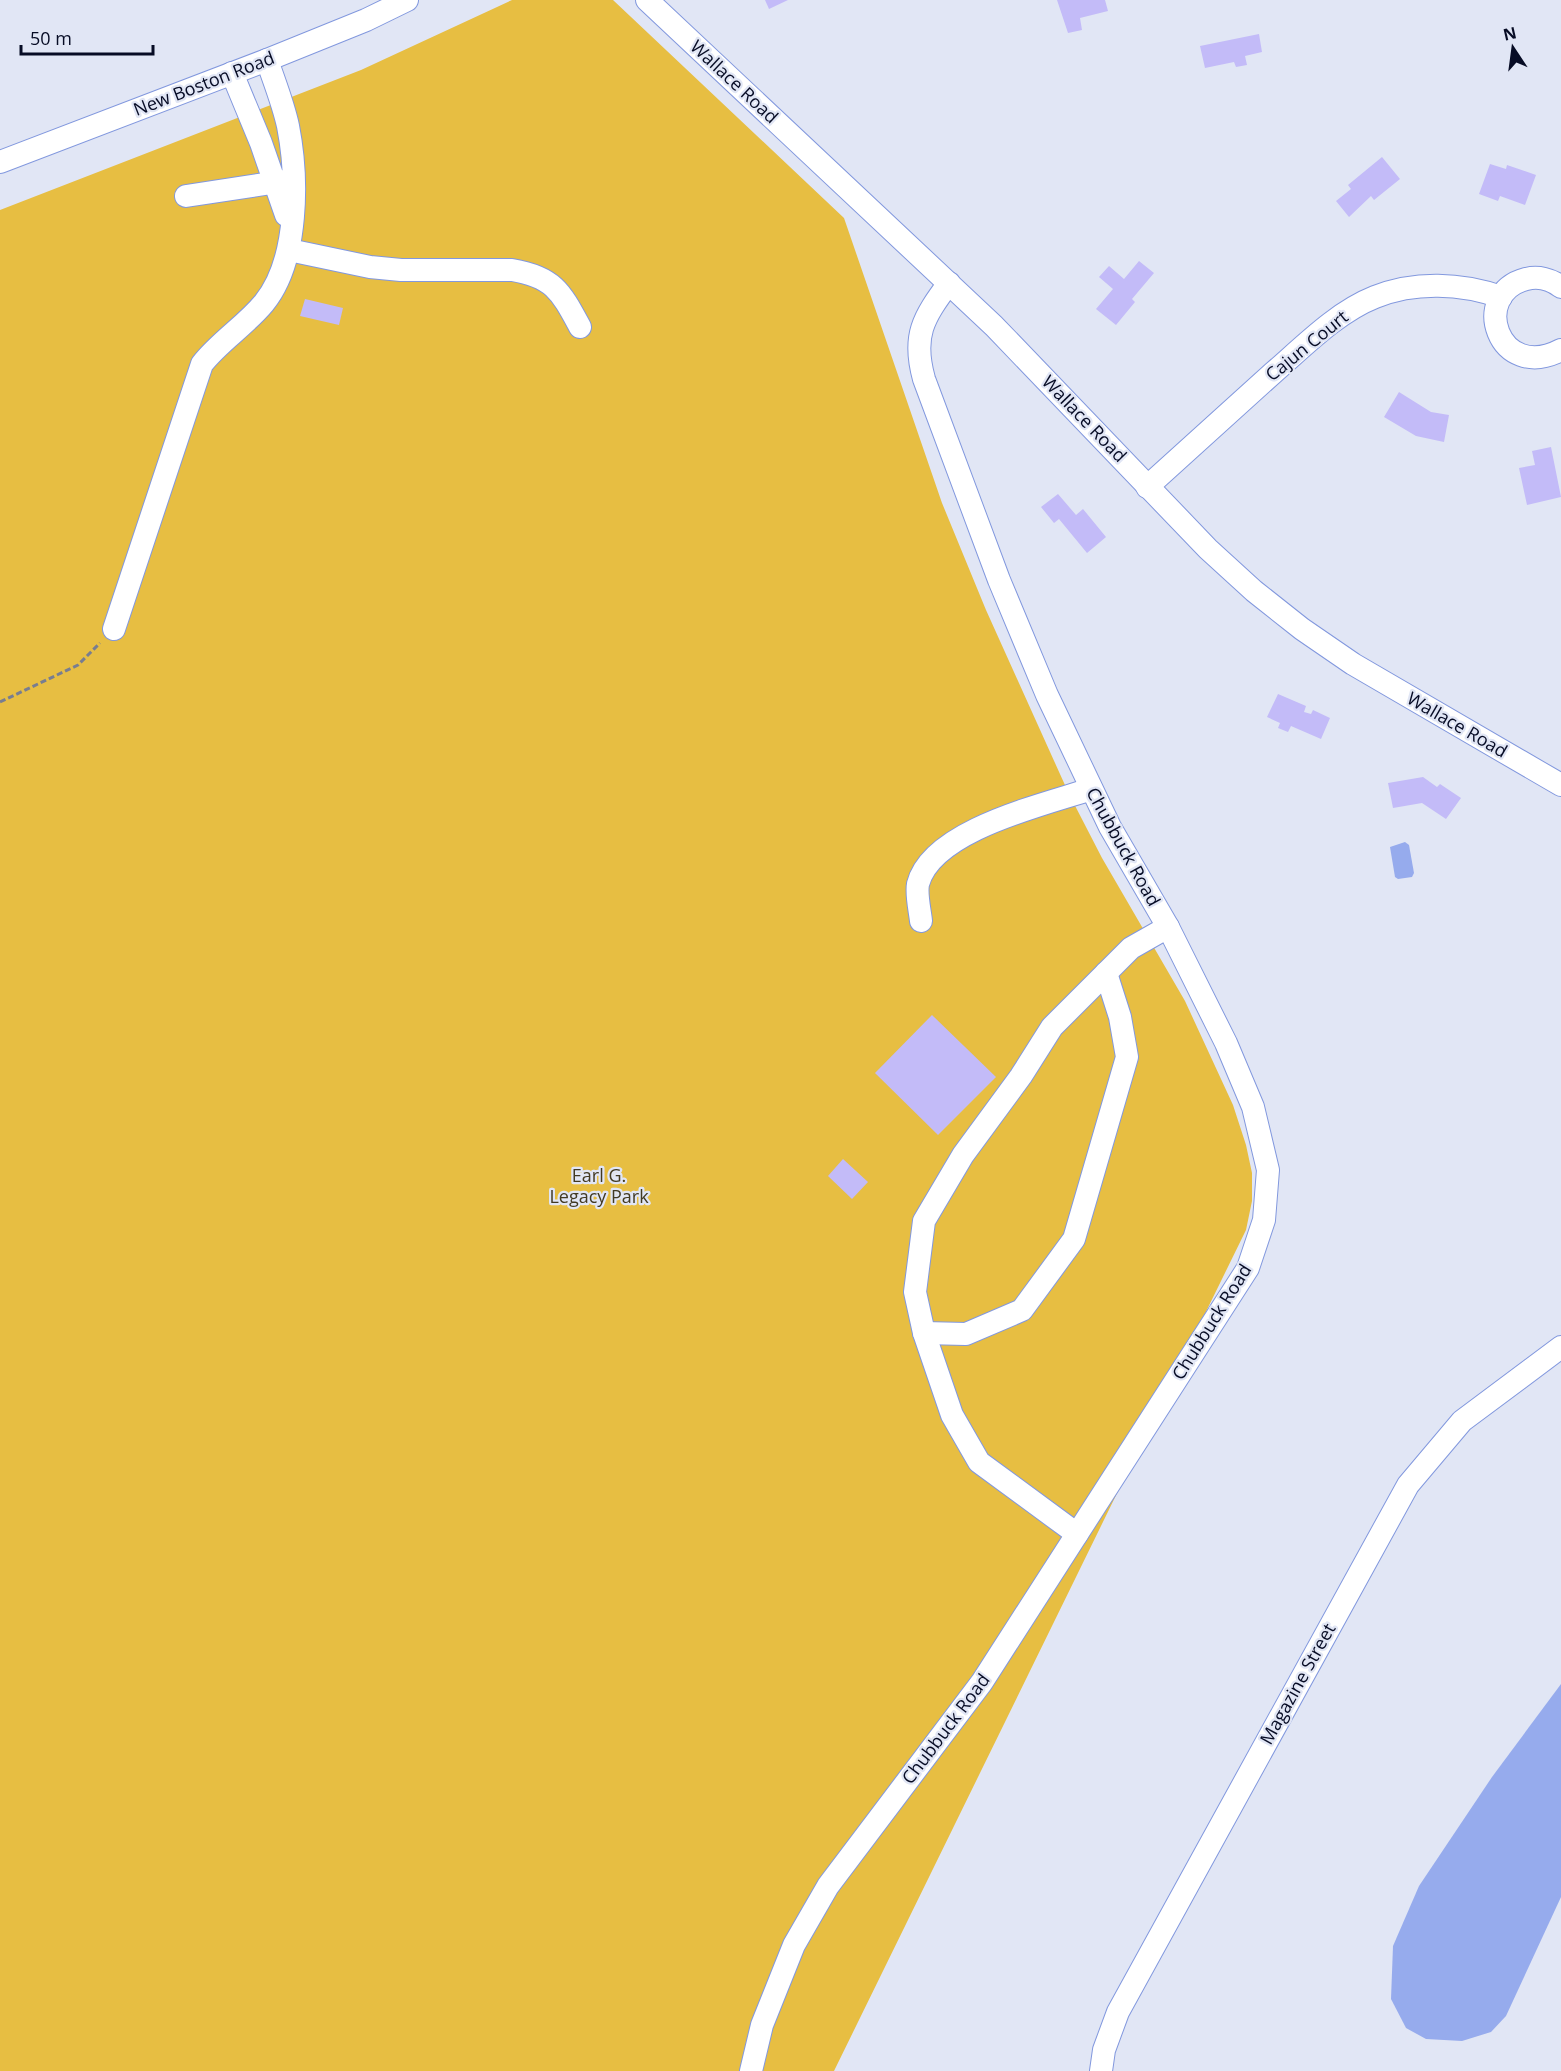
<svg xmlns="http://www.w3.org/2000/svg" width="1561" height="2071" viewBox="0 0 1561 2071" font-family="'Open Sans',sans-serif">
<rect width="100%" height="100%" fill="#e1e6f5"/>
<path fill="#e7be42" d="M 512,0 L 613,0 L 844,218 L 942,503 L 986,610 L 1069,794 L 1102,858 L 1185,1001 L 1233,1105 L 1246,1145 L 1252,1173 L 1252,1201 L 1246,1230 L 834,2071 L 0,2071 L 0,210 L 361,70 Z"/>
<g fill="#96abed">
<path d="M 1405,842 L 1409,845 L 1414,873 L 1412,877 L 1398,879 L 1395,877 L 1390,847 Z"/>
<path d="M 1561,1684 L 1561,1897 L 1506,2016 L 1491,2032 L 1462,2041 L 1426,2039 L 1406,2028 L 1391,1999 L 1393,1946 L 1419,1886 L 1492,1777 Z"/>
</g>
<g fill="#c3bbf8">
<path d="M 765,0 L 788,0 L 769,9 Z"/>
<path d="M 1057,0 L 1105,0 L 1108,11 L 1080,18 L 1082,30 L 1068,33 Z"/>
<path d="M 1259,34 L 1262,52 L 1245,56 L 1247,65 L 1236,67 L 1234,62 L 1205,68 L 1200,46 Z"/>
<path d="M 1382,157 L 1400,179 L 1374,200 L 1371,196 L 1349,217 L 1336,201 L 1351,189 L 1348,185 Z"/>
<path d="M 1490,164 L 1506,169 L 1507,165 L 1536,175 L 1525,205 L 1500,196 L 1498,201 L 1479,194 Z"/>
<path d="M 1139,261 L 1154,273 L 1132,299 L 1135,302 L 1116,325 L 1096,309 L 1113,289 L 1099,277 L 1109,266 L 1124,279 Z"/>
<path d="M 305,299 L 343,308 L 339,325 L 300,316 Z"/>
<path d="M 1399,392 L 1431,412 L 1449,415 L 1444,442 L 1416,436 L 1384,417 Z"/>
<path d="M 1551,447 L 1561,497 L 1527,505 L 1519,468 L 1535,465 L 1532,451 Z"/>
<path d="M 1058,494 L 1076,515 L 1083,509 L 1106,537 L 1087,553 L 1059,519 L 1054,523 L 1041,507 Z"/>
<path d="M 1278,694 L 1306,706 L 1304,712 L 1311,714 L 1313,710 L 1330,718 L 1321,739 L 1291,726 L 1288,732 L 1278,728 L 1280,723 L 1267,717 Z"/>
<path d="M 1423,777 L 1437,787 L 1440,784 L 1461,798 L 1446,819 L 1422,803 L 1393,808 L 1388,783 Z"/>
<path d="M 932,1015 L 996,1077 L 938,1135 L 875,1073 Z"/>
<path d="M 843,1159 L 868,1182 L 852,1199 L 828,1176 Z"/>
</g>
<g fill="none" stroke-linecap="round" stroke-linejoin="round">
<g stroke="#8298de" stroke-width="24">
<g id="minor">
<path d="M 647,0 L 994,326 L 1208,549 L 1254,591 L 1302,629 L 1353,664 L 1561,785"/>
<path d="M 232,73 L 261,143 L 286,215"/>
<path d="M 0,162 L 267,60 L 366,20 L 407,0"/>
<path d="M 186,196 L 291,180"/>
<path d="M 289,250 L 370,267 L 401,270 L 512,270 C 554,277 561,292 580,327"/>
<path d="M 1561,287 C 1551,279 1538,276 1526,279 C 1469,294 1498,383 1561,350"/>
<path d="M 1147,487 C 1189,449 1231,411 1273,373 C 1304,346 1337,312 1375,297 C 1415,281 1461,283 1501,297"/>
<path d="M 114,629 L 202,364 C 220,341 245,326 264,303 C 299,260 298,177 288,126 C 283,103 274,81 267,60"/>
<path d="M 921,921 C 920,911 916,895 918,884 C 932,830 1043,805 1091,789"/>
<path d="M 924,1333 L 966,1334 L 1022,1310 L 1074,1239 L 1127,1057 L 1120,1017 L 1106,973"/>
<path d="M 1077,1534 L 979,1462 L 952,1415 L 924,1333 L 915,1292 L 924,1221 L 963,1155 L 1021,1076 L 1052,1027 L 1131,948 L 1168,927"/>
<path d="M 751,2071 L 762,2025 L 794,1945 L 828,1886 L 982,1682 L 1248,1268 L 1264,1220 L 1268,1170 L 1253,1107 L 1226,1043 L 1168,927 L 1110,827 L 1047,695 L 999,580 L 924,379 C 912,336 923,318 949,283"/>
<path d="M 1101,2071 L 1104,2050 L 1118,2012 L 1408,1485 L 1462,1421 L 1561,1347"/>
</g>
</g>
<path stroke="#787d91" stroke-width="3" stroke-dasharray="6 3" stroke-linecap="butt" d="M 0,702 L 78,665 L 100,643"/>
<use href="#minor" stroke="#fff" stroke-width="22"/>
</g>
<g text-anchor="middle" stroke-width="4.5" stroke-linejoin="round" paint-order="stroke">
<g font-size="18" fill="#070c25" stroke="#e1e6f5">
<text transform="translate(734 82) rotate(43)" y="6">Wallace Road</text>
<text transform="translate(204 84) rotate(-21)" y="6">New Boston Road</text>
<text transform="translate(1307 346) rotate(-39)" y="6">Cajun Court</text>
<text transform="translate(1084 419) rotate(46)" y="6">Wallace Road</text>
<text transform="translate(1457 725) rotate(30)" y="6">Wallace Road</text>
<text transform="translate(1123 847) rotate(61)" y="6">Chubbuck Road</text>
<text transform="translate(1212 1322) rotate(-58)" y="6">Chubbuck Road</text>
<text transform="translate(1298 1684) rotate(-61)" y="6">Magazine Street</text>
<text transform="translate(946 1729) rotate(-53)" y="6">Chubbuck Road</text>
</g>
<g font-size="18" fill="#423a23" stroke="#e1e6f5">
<text x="599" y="1182">Earl G.<tspan x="599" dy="21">Legacy Park</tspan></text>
</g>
</g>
<g transform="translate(1513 48) rotate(347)" stroke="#e1e6f5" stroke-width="4.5" paint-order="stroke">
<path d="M0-4.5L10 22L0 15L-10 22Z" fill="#070c25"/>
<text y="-9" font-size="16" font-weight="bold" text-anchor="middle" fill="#070c25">N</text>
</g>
<path d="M21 45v9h132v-9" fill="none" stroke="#070c25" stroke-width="3"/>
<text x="30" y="45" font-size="18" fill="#070c25" stroke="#e1e6f5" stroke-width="4.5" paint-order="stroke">50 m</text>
</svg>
